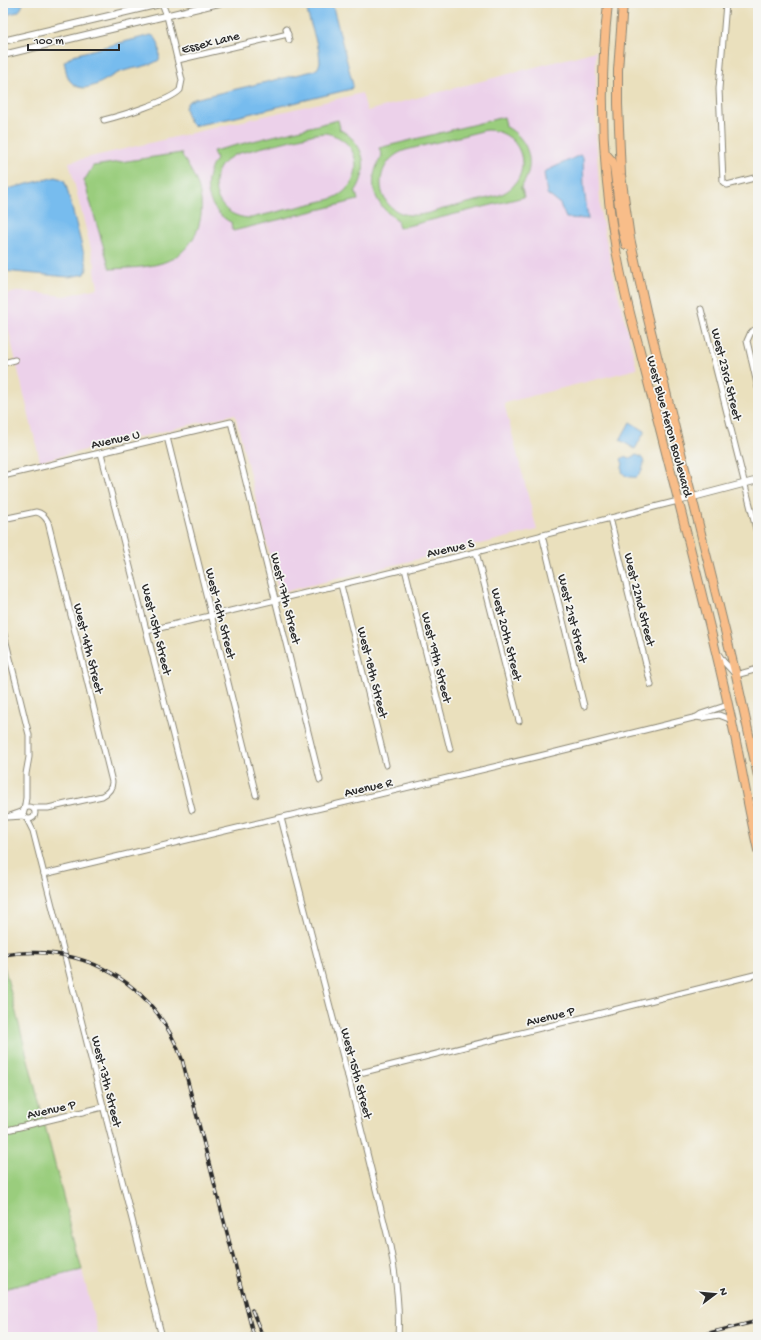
<svg xmlns="http://www.w3.org/2000/svg" width="761" height="1340" viewBox="0 0 761 1340" font-family="'Gochi Hand',sans-serif">
<rect width="100%" height="100%" fill="#f6f6f2"/>
<filter id="ink" filterUnits="userSpaceOnUse"><feTurbulence type="fractalNoise" baseFrequency=".025" numOctaves="2"/><feDisplacementMap in="SourceGraphic" scale="8" xChannelSelector="R" yChannelSelector="G"/><feConvolveMatrix kernelMatrix="1 2 1 2 8 2 1 2 1" color-interpolation-filters="sRGB"/></filter>
<filter id="wash" filterUnits="userSpaceOnUse"><feTurbulence type="fractalNoise" baseFrequency=".012" numOctaves="4" result="noise"/><feDisplacementMap in="SourceGraphic" scale="16" xChannelSelector="R" yChannelSelector="G"/><feGaussianBlur stdDeviation="0.9" result="paint"/><feColorMatrix in="noise" values="0 0 0 0 0 0 0 0 0 0 0 0 0 0 0 0 0 1.4 0 .05"/><feComposite in="paint" operator="in"/></filter>
<g filter="url(#wash)">
<rect width="100%" height="100%" fill="#eae0bd"/>
<g fill="#ecd1ea">
<path d="M 596,51 L 596,136 L 601,216 L 614,277 L 637,369 L 504,403 L 537,530 L 279,593 L 235,414 L 40,461 L 3,308 L 3,295 L 20,291 L 65,296 L 98,288 L 95,272 L 95,265 L 69,162 L 362,93 L 367,111 Z"/>
<path d="M 82,1270 L 99,1337 L 3,1337 L 3,1289 Z"/>
</g>
<g fill="#9acd7d" stroke="#627c54" fill-rule="evenodd">
<path d="M 504,117 L 506,125 L 505,126 C 530,139 537,166 520,189 L 522,189 L 524,197 L 399,228 L 397,221 L 398,220 C 373,206 366,180 382,156 L 379,148 ZM 486,130 C 527,130 536,183 497,196 C 479,200 461,205 443,209 C 433,212 421,216 410,215 C 373,211 371,161 406,150 Z"/>
<path d="M 338,120 L 340,128 L 339,129 C 364,142 371,168 355,192 L 356,192 L 358,200 L 233,231 L 231,224 L 232,223 C 207,210 200,183 216,159 L 213,151 ZM 325,133 C 363,139 367,186 331,199 L 251,218 C 210,218 201,165 240,153 L 315,134 Z"/>
<path d="M 181,153 C 186,163 193,173 197,183 C 209,216 196,252 162,263 C 145,268 127,268 110,269 L 84,181 L 93,166 Z"/>
<path d="M 3,962 L 82,1270 L 3,1289 Z"/>
</g>
<g fill="#77bcee" stroke="#51748c">
<path d="M 3,3 L 23,3 C 21,14 13,13 3,15 Z"/>
<path d="M 307,3 L 332,3 L 353,85 L 351,89 L 232,118 L 193,126 L 189,121 L 185,108 L 188,102 L 194,99 L 313,71 L 318,68 L 320,62 L 319,51 L 308,15 Z"/>
<path d="M 151,35 C 160,38 160,52 159,60 C 147,68 132,67 118,73 C 105,79 84,97 71,82 C 66,77 66,68 64,62 L 73,55 Z"/>
<path d="M 580,155 L 583,157 L 584,188 L 588,219 L 566,218 L 560,204 L 547,194 L 544,172 Z"/>
<path d="M 56,177 L 64,180 L 66,185 L 86,262 L 87,269 L 85,274 L 69,277 L 3,271 L 3,190 Z"/>
<path d="M 630,422 L 645,431 L 635,449 L 620,440 Z"/>
<path d="M 636,455 C 649,458 643,470 637,477 C 627,478 619,475 623,464 L 621,459 L 624,457 L 629,459 Z"/>
</g>
</g>
<g filter="url(#ink)">
<g fill="none" stroke-linecap="round" stroke-linejoin="round">
<g stroke="#8a8674" stroke-width="7">
<g id="minor">
<path d="M 726,3 L 719,89 L 723,182 L 727,185 L 758,177"/>
<path d="M 286,29 L 289,40"/>
<path d="M 178,60 L 288,34"/>
<path d="M 104,120 C 120,116 170,101 180,90 L 182,80 L 167,16 L 162,3"/>
<path d="M 701,309 L 758,537"/>
<path d="M 758,328 L 751,332 L 747,341 L 758,388"/>
<path d="M 3,363 L 15,360"/>
<path d="M 167,437 L 256,795"/>
<path d="M 101,453 L 192,810"/>
<path d="M 3,476 L 231,422 L 320,780"/>
<path d="M 610,518 L 651,685"/>
<path d="M 3,519 L 36,512 C 42,513 45,516 48,522 L 112,782 C 112,789 108,793 102,796 L 48,808 L 33,808"/>
<path d="M 542,535 L 584,706"/>
<path d="M 476,552 L 519,721"/>
<path d="M 405,569 L 450,749"/>
<path d="M 341,585 L 386,765"/>
<path d="M 3,630 L 29,735 L 29,757 L 26,774 L 26,798 L 24,810"/>
<path d="M 147,631 L 476,552 L 678,501"/>
<path d="M 719,655 L 723,661 L 736,675 L 758,669"/>
<path d="M 697,717 L 702,718 L 719,715 L 732,720"/>
<circle cx="29" cy="813" r="6"/>
<path d="M 24,811 L 7,817 L 24,816"/>
<path d="M 281,818 L 348,1076 L 390,1246 C 396,1276 400,1306 398,1337"/>
<path d="M 27,819 L 33,831 L 162,1337"/>
<path d="M 44,874 L 548,754 L 697,717 L 701,714 L 728,705"/>
<path d="M 348,1076 L 758,974"/>
<path d="M 3,1131 L 103,1107"/>
</g>
</g>
<g stroke="#8a8674" stroke-width="8">
<g id="tertiary">
<path d="M 3,41 L 164,3"/>
<path d="M 3,55 L 219,3"/>
<path d="M 678,501 L 758,480"/>
</g>
</g>
<g stroke="#8a8674" stroke-width="10">
<g id="primary">
<path d="M 608,3 C 599,85 602,169 616,250 C 622,282 630,315 639,347 C 653,403 668,459 682,515 C 698,580 715,644 729,709 C 740,756 747,803 758,850"/>
<path d="M 623,3 L 618,70 L 618,104 L 621,175 L 630,238 L 647,315 L 736,675 L 758,776"/>
<path d="M 605,153 L 612,161 L 614,166 L 622,229 L 626,245 L 628,245"/>
</g>
</g>
<use href="#minor" stroke="#fff" stroke-width="5"/>
<use href="#tertiary" stroke="#fff" stroke-width="6"/>
<use href="#primary" stroke="#f8bd89" stroke-width="8"/>
<g stroke="#2b2b2b" stroke-width="3.5">
<g id="rail">
<path d="M 3,955 C 84,942 153,982 182,1059 L 254,1337"/>
<path d="M 252,1310 L 263,1337"/>
<path d="M 693,1337 L 758,1321"/>
</g>
</g>
<use href="#rail" stroke="#f6f6f2" stroke-width="2" stroke-dasharray="6" stroke-linecap="butt"/>
</g>
</g>
<g text-anchor="middle" stroke-width="3.5" stroke-linejoin="round" paint-order="stroke">
<g font-size="13" fill="#2b2b2b" stroke="#f6f6f2">
<text transform="translate(210 41) rotate(-14)" y="5">Essex Lane</text>
<text transform="translate(728 374) rotate(76)" y="5">West 23rd Street</text>
<text transform="translate(671 426) rotate(75)" y="5">West Blue Heron Boulevard</text>
<text transform="translate(115 438) rotate(-13)" y="5">Avenue U</text>
<text transform="translate(450 547) rotate(-13)" y="5">Avenue S</text>
<text transform="translate(287 598) rotate(76)" y="5">West 17th Street</text>
<text transform="translate(641 599) rotate(76)" y="5">West 22nd Street</text>
<text transform="translate(222 613) rotate(76)" y="5">West 16th Street</text>
<text transform="translate(574 618) rotate(76)" y="5">West 21st Street</text>
<text transform="translate(158 629) rotate(76)" y="5">West 15th Street</text>
<text transform="translate(508 634) rotate(76)" y="5">West 20th Street</text>
<text transform="translate(90 648) rotate(76)" y="5">West 14th Street</text>
<text transform="translate(438 657) rotate(76)" y="5">West 19th Street</text>
<text transform="translate(374 672) rotate(76)" y="5">West 18th Street</text>
<text transform="translate(368 786) rotate(-13)" y="5">Avenue R</text>
<text transform="translate(550 1015) rotate(-14)" y="5">Avenue P</text>
<text transform="translate(358 1073) rotate(75)" y="5">West 15th Street</text>
<text transform="translate(108 1081) rotate(76)" y="5">West 13th Street</text>
<text transform="translate(51 1108) rotate(-13)" y="5">Avenue P</text>
</g>
</g>
<rect width="761" height="1340" fill="none" stroke="#f6f6f2" stroke-width="16"/>
<g transform="translate(715 1294) rotate(74)" stroke="#f6f6f2" stroke-width="3" paint-order="stroke">
<path d="M0-3L7 15L0 10L-7 15Z" fill="#2b2b2b"/>
<text y="-6" font-size="11" font-weight="bold" text-anchor="middle" fill="#2b2b2b">N</text>
</g>
<path d="M28 44v6h91v-6" fill="none" stroke="#2b2b2b" stroke-width="2"/>
<text x="34" y="44" font-size="12" fill="#2b2b2b" stroke="#f6f6f2" stroke-width="3" paint-order="stroke">100 m</text>
</svg>
